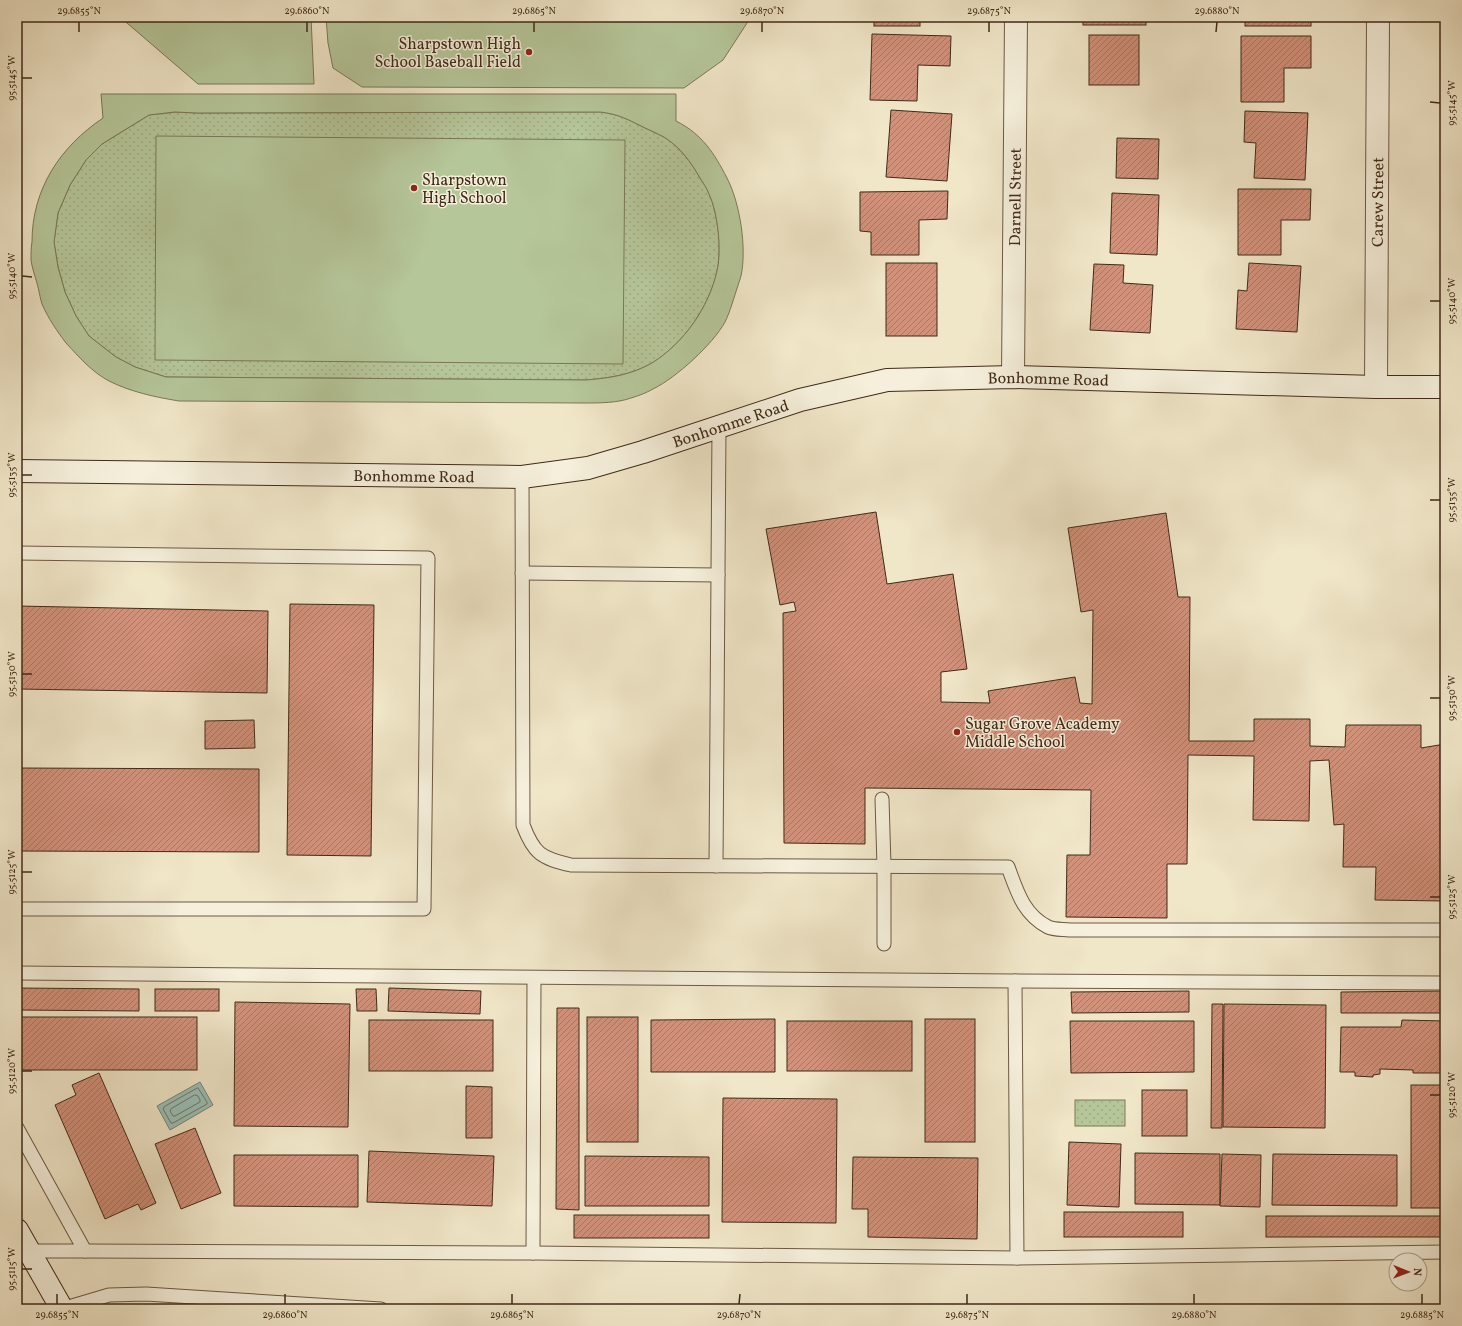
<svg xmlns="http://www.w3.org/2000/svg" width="1462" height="1326" viewBox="0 0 1462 1326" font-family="Vollkorn,serif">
<defs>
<pattern id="grass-dots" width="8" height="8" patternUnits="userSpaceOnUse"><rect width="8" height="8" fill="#b5c699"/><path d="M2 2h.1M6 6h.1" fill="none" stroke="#9daa83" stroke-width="1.8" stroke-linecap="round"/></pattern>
<pattern id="building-hatch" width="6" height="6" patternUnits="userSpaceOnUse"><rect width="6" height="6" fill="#d1917b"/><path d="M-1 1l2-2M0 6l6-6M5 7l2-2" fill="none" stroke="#ab7764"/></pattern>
</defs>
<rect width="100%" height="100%" fill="#f0e6c8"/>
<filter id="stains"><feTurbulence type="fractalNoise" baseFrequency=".005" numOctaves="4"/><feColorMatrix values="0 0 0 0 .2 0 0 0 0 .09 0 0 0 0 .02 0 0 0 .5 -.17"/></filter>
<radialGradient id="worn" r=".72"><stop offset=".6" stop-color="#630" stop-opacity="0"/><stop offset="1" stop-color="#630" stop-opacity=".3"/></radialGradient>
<g fill="url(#grass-dots)" stroke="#7b7858">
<path d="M 175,112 L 197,113 L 600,112 C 619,114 629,120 645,128 C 652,131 658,134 664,137 C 680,147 691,162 700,178 C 703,183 707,188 709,194 C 718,212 722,252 717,271 C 709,307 684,343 652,363 C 631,375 610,378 586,380 L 166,377 L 135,367 L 116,357 L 89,336 L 76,316 L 65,292 L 58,267 L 54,242 L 58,213 L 70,185 L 86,160 L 102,144 L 149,115 Z"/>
<rect x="1075" y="1100" width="50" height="26"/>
</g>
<g fill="#b5c699" stroke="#7b7858" fill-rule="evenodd">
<path d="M 120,17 L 311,17 L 314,84 L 198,84 Z"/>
<path d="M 326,17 L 750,17 L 749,20 L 723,60 L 684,88 L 362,87 L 333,68 L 328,43 Z"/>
<path d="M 101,94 L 676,94 L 676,121 C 702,134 714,153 727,178 C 740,203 747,248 741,276 C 738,285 735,295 732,304 C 730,310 728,316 725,322 C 713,344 676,378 653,389 C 646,393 638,396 631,398 C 617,403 600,403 585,403 L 179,401 C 155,397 131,392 109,381 C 92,372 79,357 66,343 C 57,331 48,318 42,304 C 40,298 39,290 37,283 C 35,276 32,268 31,260 C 31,254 31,247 32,242 C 32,189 60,147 103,118 ZM 175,112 L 197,113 L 600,112 C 619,114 629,120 645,128 C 652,131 658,134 664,137 C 680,147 691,162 700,178 C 703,183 707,188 709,194 C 718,212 722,252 717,271 C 709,307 684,343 652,363 C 631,375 610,378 586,380 L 166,377 L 135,367 L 116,357 L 89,336 L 76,316 L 65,292 L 58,267 L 54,242 L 58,213 L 70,185 L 86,160 L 102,144 L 149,115 Z"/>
<path d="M 156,136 L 625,140 L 623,364 L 155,360 Z"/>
</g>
<path fill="#9abfb7" stroke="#768377" d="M 200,1082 L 213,1105 L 170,1130 L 157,1106 Z"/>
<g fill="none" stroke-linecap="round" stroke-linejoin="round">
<g stroke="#6e7468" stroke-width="1">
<path d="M 198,1088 L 207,1102 L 207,1104 L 173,1123 L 171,1123 L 163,1109 L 164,1107 Z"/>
<path d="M 195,1095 L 198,1096 L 200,1100 L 200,1102 L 175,1116 L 173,1116 L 170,1111 L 171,1109 Z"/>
</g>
</g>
<g fill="url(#building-hatch)" stroke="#412a18">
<rect x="874" y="17" width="46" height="9"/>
<rect x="1083" y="17" width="63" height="8"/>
<rect x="1245" y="17" width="66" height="9"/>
<path d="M 872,34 L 951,36 L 950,66 L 918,65 L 917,101 L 870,100 Z"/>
<rect x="1089" y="35" width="50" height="50"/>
<path d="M 1241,36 L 1311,36 L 1311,68 L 1284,68 L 1284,102 L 1241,102 Z"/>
<path d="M 891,110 L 952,114 L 947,181 L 886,177 Z"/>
<path d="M 1245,111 L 1308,113 L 1305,180 L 1254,178 L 1256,143 L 1244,142 Z"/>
<path d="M 1117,138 L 1159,139 L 1158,179 L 1116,178 Z"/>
<path d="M 1238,189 L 1311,189 L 1310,220 L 1281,220 L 1281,255 L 1238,255 Z"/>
<rect x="1444" y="190" width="1" height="66"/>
<path d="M 948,191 L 947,219 L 919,220 L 919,255 L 871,255 L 871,232 L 860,231 L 860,192 Z"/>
<path d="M 1112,193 L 1159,195 L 1157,255 L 1110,253 Z"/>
<rect x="886" y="263" width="51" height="73"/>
<path d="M 1249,263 L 1301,266 L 1297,332 L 1236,329 L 1238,290 L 1247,291 Z"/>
<path d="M 1094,264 L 1124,265 L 1123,283 L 1153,285 L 1150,333 L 1090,330 Z"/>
<path d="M 1445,286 L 1445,332 L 1444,332 Z"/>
<path d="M 876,512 L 887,584 L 953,574 L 967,669 L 941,672 L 941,702 L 990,703 L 988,691 L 1075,677 L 1080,703 L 1092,704 L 1093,610 L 1081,612 L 1068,528 L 1166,513 L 1178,597 L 1190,597 L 1189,741 L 1254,741 L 1254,719 L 1310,719 L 1310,746 L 1345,747 L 1346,725 L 1421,725 L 1421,748 L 1445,744 L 1445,901 L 1375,900 L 1376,867 L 1343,867 L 1344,824 L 1334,825 L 1329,760 L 1310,761 L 1309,821 L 1253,820 L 1254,756 L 1188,755 L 1187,864 L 1167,864 L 1167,918 L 1066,917 L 1067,855 L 1090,855 L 1091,790 L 865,788 L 865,844 L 784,843 L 783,613 L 796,611 L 794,602 L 780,605 L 766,529 Z"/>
<path d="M 290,604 L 374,605 L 371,856 L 287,855 Z"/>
<path d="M 17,606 L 268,611 L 267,693 L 17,689 Z"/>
<path d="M 254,720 L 255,748 L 205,749 L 205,721 Z"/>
<path d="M 17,768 L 259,769 L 259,852 L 17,851 Z"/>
<path d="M 17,988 L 139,989 L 139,1011 L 17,1010 Z"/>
<path d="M 389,988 L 481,991 L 480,1014 L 388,1011 Z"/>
<rect x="155" y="989" width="64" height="22"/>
<path d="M 356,989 L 376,989 L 377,1011 L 357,1011 Z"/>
<path d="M 1189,991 L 1189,1012 L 1072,1013 L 1071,992 Z"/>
<path d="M 1445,991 L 1445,1013 L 1341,1013 L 1341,992 Z"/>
<path d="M 235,1002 L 350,1004 L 348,1127 L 234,1126 Z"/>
<path d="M 1212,1004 L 1223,1004 L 1222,1128 L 1211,1128 Z"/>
<path d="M 1224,1004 L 1326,1005 L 1325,1128 L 1223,1127 Z"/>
<path d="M 557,1008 L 579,1008 L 579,1210 L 556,1209 Z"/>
<rect x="17" y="1017" width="180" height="53"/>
<rect x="587" y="1017" width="51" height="125"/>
<path d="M 775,1019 L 775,1072 L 651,1072 L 651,1020 Z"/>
<rect x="925" y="1019" width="50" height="123"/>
<rect x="369" y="1020" width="124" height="51"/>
<path d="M 1402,1020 L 1445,1021 L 1445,1073 L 1413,1073 L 1413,1070 L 1380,1069 L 1380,1074 L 1373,1075 L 1373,1077 L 1355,1076 L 1355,1072 L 1340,1072 L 1341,1027 L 1401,1027 Z"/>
<rect x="787" y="1021" width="125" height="50"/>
<path d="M 1070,1021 L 1194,1021 L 1194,1072 L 1071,1073 Z"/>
<path d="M 99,1073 L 156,1203 L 141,1210 L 138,1204 L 105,1219 L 55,1105 L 76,1095 L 72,1085 Z"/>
<rect x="1411" y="1085" width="34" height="123"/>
<path d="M 466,1086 L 492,1087 L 492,1138 L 466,1138 Z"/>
<rect x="1142" y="1090" width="45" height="46"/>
<path d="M 723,1098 L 837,1099 L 836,1223 L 722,1222 Z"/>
<path d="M 195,1128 L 221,1193 L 181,1209 L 155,1144 Z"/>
<path d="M 1069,1142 L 1121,1144 L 1119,1207 L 1067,1205 Z"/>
<path d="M 369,1151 L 494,1156 L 492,1206 L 367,1202 Z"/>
<path d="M 1135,1153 L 1220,1154 L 1220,1205 L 1135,1204 Z"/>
<path d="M 1222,1154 L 1261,1155 L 1260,1207 L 1220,1206 Z"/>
<path d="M 1273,1154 L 1397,1155 L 1397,1206 L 1272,1205 Z"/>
<path d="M 234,1155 L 358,1155 L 358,1207 L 234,1206 Z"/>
<path d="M 585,1156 L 709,1157 L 709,1206 L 585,1206 Z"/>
<path d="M 853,1157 L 978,1158 L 977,1239 L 868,1237 L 868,1209 L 852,1209 Z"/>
<rect x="1064" y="1212" width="119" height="25"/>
<rect x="574" y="1215" width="135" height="23"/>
<rect x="1266" y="1216" width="179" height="21"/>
</g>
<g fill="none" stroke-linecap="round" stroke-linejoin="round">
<g stroke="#6d5944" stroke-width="15">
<g id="lane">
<path d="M 522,477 L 523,825 C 534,854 541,858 571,865 L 1008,867 C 1017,891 1023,914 1048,927 C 1054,930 1063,929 1070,930 L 1445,930"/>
<path d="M 17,553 L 428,558 L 424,909 L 17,909"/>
<path d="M 522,573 L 718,575"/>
<path d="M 882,799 L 884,866 L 884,944"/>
<path d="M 716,866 L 719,427"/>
<path d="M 17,973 L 1015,981 L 1445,983"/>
<path d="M 1015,981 L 1017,1258"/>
<path d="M 17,1128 L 85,1251 L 30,1251"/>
<path d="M 85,1251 L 533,1253 L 1017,1258 L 1445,1252"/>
<path d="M 533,1253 L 534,978"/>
<path d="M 62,1309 L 109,1295 L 146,1294 L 381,1309"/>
</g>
</g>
<g stroke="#6d5944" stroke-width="24">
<g id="street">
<path id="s1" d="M 1013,377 L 1016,17"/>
<path id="s2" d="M 1376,387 L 1378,17"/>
</g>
</g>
<g stroke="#412a18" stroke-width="24">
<g id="secondary">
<path id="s3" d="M 17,471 L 522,477 L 588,468 L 643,452 L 800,400 L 887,380 L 1013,377 L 1376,387 L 1445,387"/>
<path d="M 17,1230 L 62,1309"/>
</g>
</g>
<use href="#lane" stroke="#f5efdb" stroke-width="13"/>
<use href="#street" stroke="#f5efdb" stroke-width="22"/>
<use href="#secondary" stroke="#f5efdb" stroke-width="22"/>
</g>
<path fill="none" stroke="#412a18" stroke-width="1.5" d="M 79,32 L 79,22M 307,32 L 307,22M 534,32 L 534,22M 762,32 L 762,22M 989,32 L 989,22M 1216,32 L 1217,22M 22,78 L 32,78M 1430,102 L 1440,103M 22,276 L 32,277M 1430,301 L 1440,301M 22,475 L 32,475M 1430,500 L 1440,500M 22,674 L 32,674M 1430,698 L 1440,698M 22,872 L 32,872M 1430,897 L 1440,897M 22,1071 L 32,1071M 1430,1095 L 1440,1095M 22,1269 L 32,1269M 57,1304 L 57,1294M 285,1304 L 285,1294M 512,1304 L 512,1294M 739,1304 L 740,1294M 967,1304 L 967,1294M 1194,1304 L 1194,1294M 1422,1304 L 1422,1294"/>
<g fill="#8f2418" stroke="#f5efdb" stroke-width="1.5">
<circle cx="529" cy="52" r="4"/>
<circle cx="414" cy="188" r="4"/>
<circle cx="957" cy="732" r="4"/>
</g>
<g text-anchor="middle" stroke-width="3" stroke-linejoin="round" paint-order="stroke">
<g font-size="16" fill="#412a18" stroke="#f5efdb" text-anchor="start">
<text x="521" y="49" text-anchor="end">Sharpstown High<tspan x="521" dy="18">School Baseball Field</tspan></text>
<text x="422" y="185">Sharpstown<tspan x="422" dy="18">High School</tspan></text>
<text x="965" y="729">Sugar Grove Academy<tspan x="965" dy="18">Middle School</tspan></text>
</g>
<g font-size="16" fill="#412a18" stroke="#f5efdb">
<text dy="6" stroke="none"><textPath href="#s1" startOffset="180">Darnell Street</textPath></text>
<text dy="6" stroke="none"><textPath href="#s2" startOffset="185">Carew Street</textPath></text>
<text dy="6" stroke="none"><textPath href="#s3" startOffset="1045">Bonhomme Road</textPath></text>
<text dy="6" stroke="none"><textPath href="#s3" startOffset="721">Bonhomme Road</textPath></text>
<text dy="6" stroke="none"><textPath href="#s3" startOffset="397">Bonhomme Road</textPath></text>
</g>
</g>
<rect width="1462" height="1326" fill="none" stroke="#f0e6c8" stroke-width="44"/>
<g transform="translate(1408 1272) rotate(91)"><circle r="19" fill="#f5efdb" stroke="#ada08d"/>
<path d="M0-3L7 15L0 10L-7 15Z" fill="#8f2418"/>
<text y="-6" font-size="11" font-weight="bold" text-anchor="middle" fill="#412a18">N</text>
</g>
<rect x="22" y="22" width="1418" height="1282" fill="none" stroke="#412a18" stroke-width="1.5"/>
<g font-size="10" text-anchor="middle" fill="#412a18">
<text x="79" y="14">29.6855°N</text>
<text x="307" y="14">29.6860°N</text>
<text x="534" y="14">29.6865°N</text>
<text x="762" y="14">29.6870°N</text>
<text x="989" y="14">29.6875°N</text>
<text x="1217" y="14">29.6880°N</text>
<text transform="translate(11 78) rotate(-90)" y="4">95.5145°W</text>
<text transform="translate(1451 103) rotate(-90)" y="4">95.5145°W</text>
<text transform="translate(11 276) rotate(-90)" y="4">95.5140°W</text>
<text transform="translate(1451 301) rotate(-90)" y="4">95.5140°W</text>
<text transform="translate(11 475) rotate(-90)" y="4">95.5135°W</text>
<text transform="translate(1451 500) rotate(-90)" y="4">95.5135°W</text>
<text transform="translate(11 674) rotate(-90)" y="4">95.5130°W</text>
<text transform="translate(1451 698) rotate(-90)" y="4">95.5130°W</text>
<text transform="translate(11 872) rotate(-90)" y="4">95.5125°W</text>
<text transform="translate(1451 897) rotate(-90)" y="4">95.5125°W</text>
<text transform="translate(11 1071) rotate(-90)" y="4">95.5120°W</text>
<text transform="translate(1451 1095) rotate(-90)" y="4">95.5120°W</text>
<text transform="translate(11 1269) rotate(-90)" y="4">95.5115°W</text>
<text x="57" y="1318">29.6855°N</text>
<text x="285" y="1318">29.6860°N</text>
<text x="512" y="1318">29.6865°N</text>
<text x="739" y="1318">29.6870°N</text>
<text x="967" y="1318">29.6875°N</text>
<text x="1194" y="1318">29.6880°N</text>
<text x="1422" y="1318">29.6885°N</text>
</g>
<rect width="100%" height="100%" filter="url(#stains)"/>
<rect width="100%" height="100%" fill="url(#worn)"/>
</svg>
